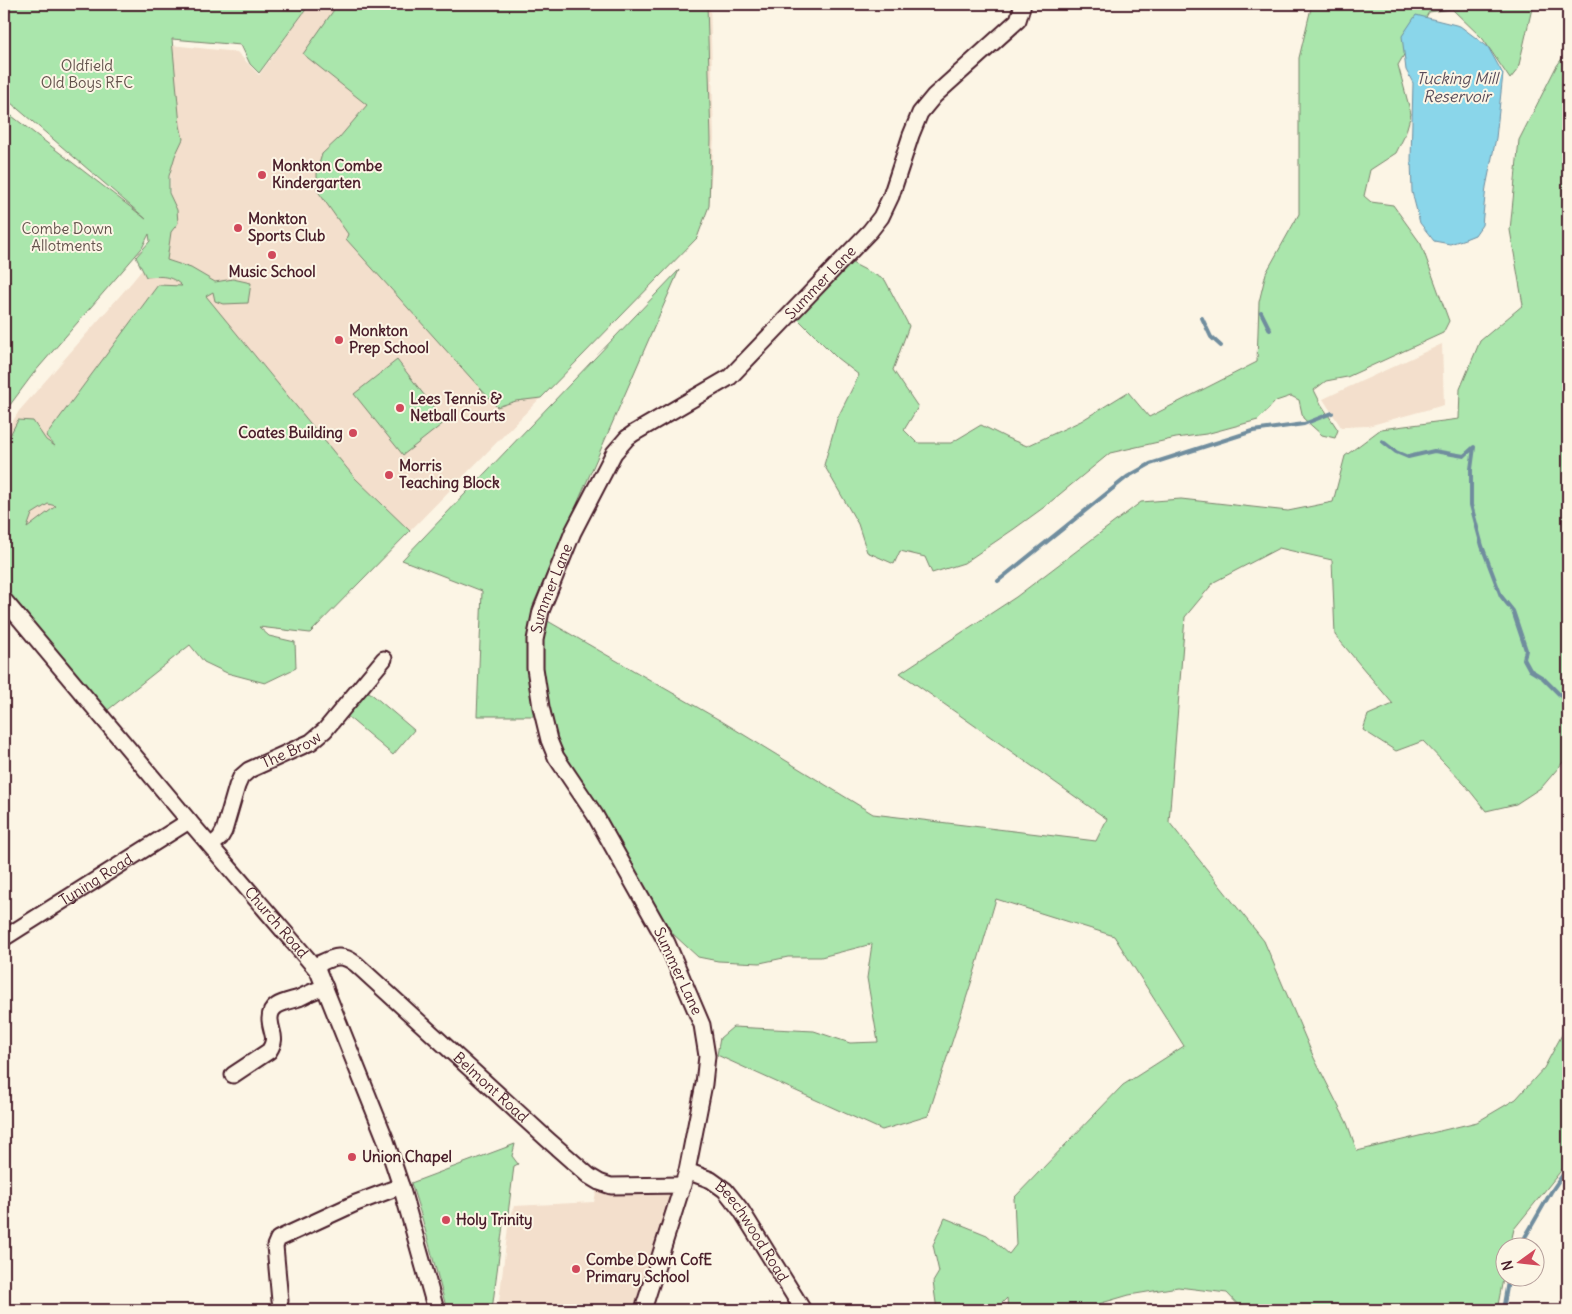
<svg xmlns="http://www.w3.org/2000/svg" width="1572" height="1314" viewBox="0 0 1572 1314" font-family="Delius,sans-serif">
<rect width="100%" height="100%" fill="#fcf5e5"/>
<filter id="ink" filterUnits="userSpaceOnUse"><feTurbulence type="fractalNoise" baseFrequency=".02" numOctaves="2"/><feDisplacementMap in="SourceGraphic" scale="10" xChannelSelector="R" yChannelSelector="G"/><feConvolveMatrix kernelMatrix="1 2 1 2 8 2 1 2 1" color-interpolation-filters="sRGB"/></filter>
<g filter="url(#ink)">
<g fill="#f3dfcc">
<path d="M 310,4 L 710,4 L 714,139 L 709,206 L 697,238 L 310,633 L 217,623 L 104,713 L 4,594 L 4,436 L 19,411 L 132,282 L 160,248 L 170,224 L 171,45 L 237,52 L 259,75 Z"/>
<path d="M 1442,344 L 1444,405 L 1368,426 L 1341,427 L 1323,399 Z"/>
<path d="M 597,1188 L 672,1191 L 636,1310 L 498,1310 L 508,1227 L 514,1206 L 594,1202 Z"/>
</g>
<g fill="#aae6ac" stroke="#7a826c" fill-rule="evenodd">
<path d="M 4,4 L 310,4 L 259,73 L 250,64 L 241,45 L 172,39 L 180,125 L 183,139 L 175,156 L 169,176 L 169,193 L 177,210 L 178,223 L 171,232 L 167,260 L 191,268 L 215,282 L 233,279 L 251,283 L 248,303 L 223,304 L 215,301 L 213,292 L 206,296 L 355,478 L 410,531 L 310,633 L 259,627 L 269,636 L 295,642 L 296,668 L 265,683 L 227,673 L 204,662 L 190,645 L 104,713 L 4,591 L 4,461 L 9,437 L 18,420 L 33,421 L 46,440 L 55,446 L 46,436 L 158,285 L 182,286 C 171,275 161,276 146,277 L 136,257 L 150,241 L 149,234 L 142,248 L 33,374 L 4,413 L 4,291 L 10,282 L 4,276 L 4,110 L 146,219 L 4,97 ZM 48,504 L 56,506 L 27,528 L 32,514 Z"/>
<path d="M 338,4 L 707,4 L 711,140 L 709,206 L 697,238 L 541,398 L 516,401 L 497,407 L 346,239 L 348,234 L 317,190 L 317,171 L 322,154 L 339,138 L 367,105 L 303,54 Z"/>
<path d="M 1312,4 L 1533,4 L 1518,69 L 1510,79 L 1483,39 L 1452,9 L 1429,12 L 1398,65 L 1411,114 L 1405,135 L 1396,153 L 1370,170 L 1364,196 L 1371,202 L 1393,205 L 1421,244 L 1449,321 L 1443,333 L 1347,377 L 1326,381 L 1314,390 L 1321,404 L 1338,430 L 1335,438 L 1322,435 L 1303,418 L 1299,400 L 1291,396 L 1276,401 L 1258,420 L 1206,434 L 1176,438 L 1110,453 L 1043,508 L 1014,529 L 964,563 L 932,573 L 925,557 L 900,551 L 894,564 L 867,552 L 858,524 L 824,465 L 837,419 L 859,375 L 837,358 L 796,317 L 850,262 L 885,280 L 909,326 L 893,370 L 918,407 L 904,430 L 917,443 L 951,443 L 981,425 L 1007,438 L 1027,446 L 1081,421 L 1128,392 L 1149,417 L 1257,362 L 1259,302 L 1266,273 L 1299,214 L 1299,58 Z"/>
<path d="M 1568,50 L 1568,762 L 1564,761 L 1542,787 L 1516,804 L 1486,811 L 1466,786 L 1423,741 L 1396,751 L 1363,730 L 1368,715 L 1393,704 L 1335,635 L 1332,560 L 1279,548 L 1214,582 L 1185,617 L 1169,822 L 1264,941 L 1314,1058 L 1347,1123 L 1357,1151 L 1477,1122 L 1516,1099 L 1544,1068 L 1564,1031 L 1568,990 L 1568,1162 L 1514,1229 L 1510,1246 L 1504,1246 L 1504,1274 L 1497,1310 L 1243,1310 L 1227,1293 L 1178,1287 L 1129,1295 L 1078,1310 L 1008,1310 L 1007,1298 L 995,1310 L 937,1310 L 933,1282 L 939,1272 L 933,1245 L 945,1218 L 987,1235 L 1009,1254 L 1016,1245 L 1014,1198 L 1123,1085 L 1184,1046 L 1114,936 L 996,899 L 973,977 L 928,1116 L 882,1130 L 717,1055 L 720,1038 L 733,1027 L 814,1031 L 850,1043 L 878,1042 L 867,978 L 872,944 L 821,957 L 788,957 L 760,963 L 718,961 L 698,957 L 673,934 L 561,753 L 550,716 L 477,716 L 482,591 L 402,560 L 679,270 L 533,605 L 546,620 L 723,722 L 873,814 L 1096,841 L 1107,819 L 900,673 L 1016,597 L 1141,502 L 1181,499 L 1288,511 L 1333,502 L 1345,456 L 1381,429 L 1459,419 L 1460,389 L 1480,341 L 1523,305 L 1510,230 L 1519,140 L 1556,67 Z"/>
<path d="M 397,360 L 445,422 L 403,455 L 354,394 Z"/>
<path d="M 368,691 L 414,730 L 393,755 L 347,716 Z"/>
<path d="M 515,1144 L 512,1156 L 518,1164 L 514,1166 L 508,1214 L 503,1225 L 492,1310 L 447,1310 L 422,1218 L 411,1183 Z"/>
</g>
<path fill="#8ad6ea" stroke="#708d9e" d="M 1416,15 L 1460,26 L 1488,47 L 1503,74 L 1496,138 L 1486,187 L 1482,225 L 1475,235 L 1465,239 L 1450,244 L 1434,241 L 1420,223 L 1412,192 L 1411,160 L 1413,83 L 1406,70 L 1402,36 Z"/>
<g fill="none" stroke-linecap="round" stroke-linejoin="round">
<g stroke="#708d9e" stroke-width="4">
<path d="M 1261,312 L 1270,330"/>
<path d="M 1202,318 L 1211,337 L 1221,346"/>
<path d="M 1382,441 L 1396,452 L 1408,457 L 1434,451 L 1464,456 L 1474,447 L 1471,469 L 1471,505 L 1482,546 L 1501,596 L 1513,611 L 1526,650 L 1524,659 L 1530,670 L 1543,678 L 1568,703"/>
<path d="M 998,581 L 1127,477 L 1150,464 L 1253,431 L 1304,424 L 1332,413"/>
<path d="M 1520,1246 L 1551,1192 L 1568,1167"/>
<path d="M 1503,1310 L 1509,1276"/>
</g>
<g stroke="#4a1f2b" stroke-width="19">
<g id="minor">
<path id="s1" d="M 4,600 L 189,821 L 318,971 L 385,1138 L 401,1186 L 436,1310"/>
<path id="s2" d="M 211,846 L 220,838 L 224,831 L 237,786 L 241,777 L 249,770 L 311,742 L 325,730 L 384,659"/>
<path id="s3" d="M 4,938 L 189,821"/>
<path id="s4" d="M 314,966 C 331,959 339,951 356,964 L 547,1139 L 589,1176 L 599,1182 L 611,1186 L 683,1185"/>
<path d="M 233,1075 L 269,1051 C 278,1037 271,1034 270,1020 C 269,1003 287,1002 299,998 C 307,994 316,990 325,987"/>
<path id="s5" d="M 687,1171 L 711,1180 L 725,1190 L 741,1210 L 803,1310"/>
<path d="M 280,1301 L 275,1246 L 278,1239 L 356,1203 L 401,1186"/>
<path id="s6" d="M 643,1310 L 687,1171 L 704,1084 L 707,1056 L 702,1025 L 667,943 L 595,815 L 556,757 L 549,740 L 541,707 L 535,668 L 535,640 L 541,611 L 573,532 L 614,453 L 627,438 L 634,433 L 730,377 L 870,231 L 881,217 L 891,196 L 911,135 L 920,113 L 934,96 L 1018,20 L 1023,4"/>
</g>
</g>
<use href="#minor" stroke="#fcf5e5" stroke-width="15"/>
</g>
</g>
<g fill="#d1495b" stroke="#fcf5e5" stroke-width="2">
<circle cx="262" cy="175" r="5"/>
<circle cx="238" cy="228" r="5"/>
<circle cx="272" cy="255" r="5"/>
<circle cx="339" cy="340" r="5"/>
<circle cx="400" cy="408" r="5"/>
<circle cx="353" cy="433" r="5"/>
<circle cx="389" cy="475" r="5"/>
<circle cx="352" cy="1157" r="5"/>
<circle cx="446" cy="1220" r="5"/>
<circle cx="576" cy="1269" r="5"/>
</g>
<g text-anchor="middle" stroke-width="4" stroke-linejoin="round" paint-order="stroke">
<g font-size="15" fill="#62514b" stroke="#fcf5e5">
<text x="87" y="71">Oldfield<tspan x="87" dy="17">Old Boys RFC</tspan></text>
<text x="67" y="234">Combe Down<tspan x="67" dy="17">Allotments</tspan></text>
</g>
<g font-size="15" font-weight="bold" fill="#4a1f2b" stroke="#fcf5e5" text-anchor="start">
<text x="272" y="171">Monkton Combe<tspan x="272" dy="17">Kindergarten</tspan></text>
<text x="248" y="224">Monkton<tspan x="248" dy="17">Sports Club</tspan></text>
<text x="272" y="277" text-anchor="middle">Music School</text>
<text x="349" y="336">Monkton<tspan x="349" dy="17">Prep School</tspan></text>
<text x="410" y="404">Lees Tennis &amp;<tspan x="410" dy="17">Netball Courts</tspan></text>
<text x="343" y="438" text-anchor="end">Coates Building</text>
<text x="399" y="471">Morris<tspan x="399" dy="17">Teaching Block</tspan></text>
<text x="362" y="1162">Union Chapel</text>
<text x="456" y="1225">Holy Trinity</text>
<text x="586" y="1265">Combe Down CofE<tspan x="586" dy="17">Primary School</tspan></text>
</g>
<g font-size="15" fill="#4a1f2b" stroke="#fcf5e5">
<text dy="5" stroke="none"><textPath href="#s6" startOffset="1194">Summer Lane</textPath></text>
<text dy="5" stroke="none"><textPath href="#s6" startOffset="774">Summer Lane</textPath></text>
<text dy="5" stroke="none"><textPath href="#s2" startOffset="134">The Brow</textPath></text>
<text dy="5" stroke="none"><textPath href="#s3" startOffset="109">Tyning Road</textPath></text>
<text dy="5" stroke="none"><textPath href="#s1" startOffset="422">Church Road</textPath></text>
<text transform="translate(678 971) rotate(65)" y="5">Summer Lane</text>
<text dy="5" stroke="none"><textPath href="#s4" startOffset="228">Belmont Road</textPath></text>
<text dy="5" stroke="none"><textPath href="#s5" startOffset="92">Beechwood Road</textPath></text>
</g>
<g font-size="16" font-style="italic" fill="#5a4d5b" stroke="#fcf5e5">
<text x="1457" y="84">Tucking Mill<tspan x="1457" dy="18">Reservoir</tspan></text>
</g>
</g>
<rect width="1572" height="1314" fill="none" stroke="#fcf5e5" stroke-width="20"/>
<rect x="10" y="10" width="1552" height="1294" fill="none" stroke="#4a1f2b" stroke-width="2" filter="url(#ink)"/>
<g transform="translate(1520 1262) rotate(255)"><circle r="24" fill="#fcf5e5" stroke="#b59f9b"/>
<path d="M0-4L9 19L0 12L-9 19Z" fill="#d1495b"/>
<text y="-8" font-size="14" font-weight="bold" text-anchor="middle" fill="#4a1f2b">N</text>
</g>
</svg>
